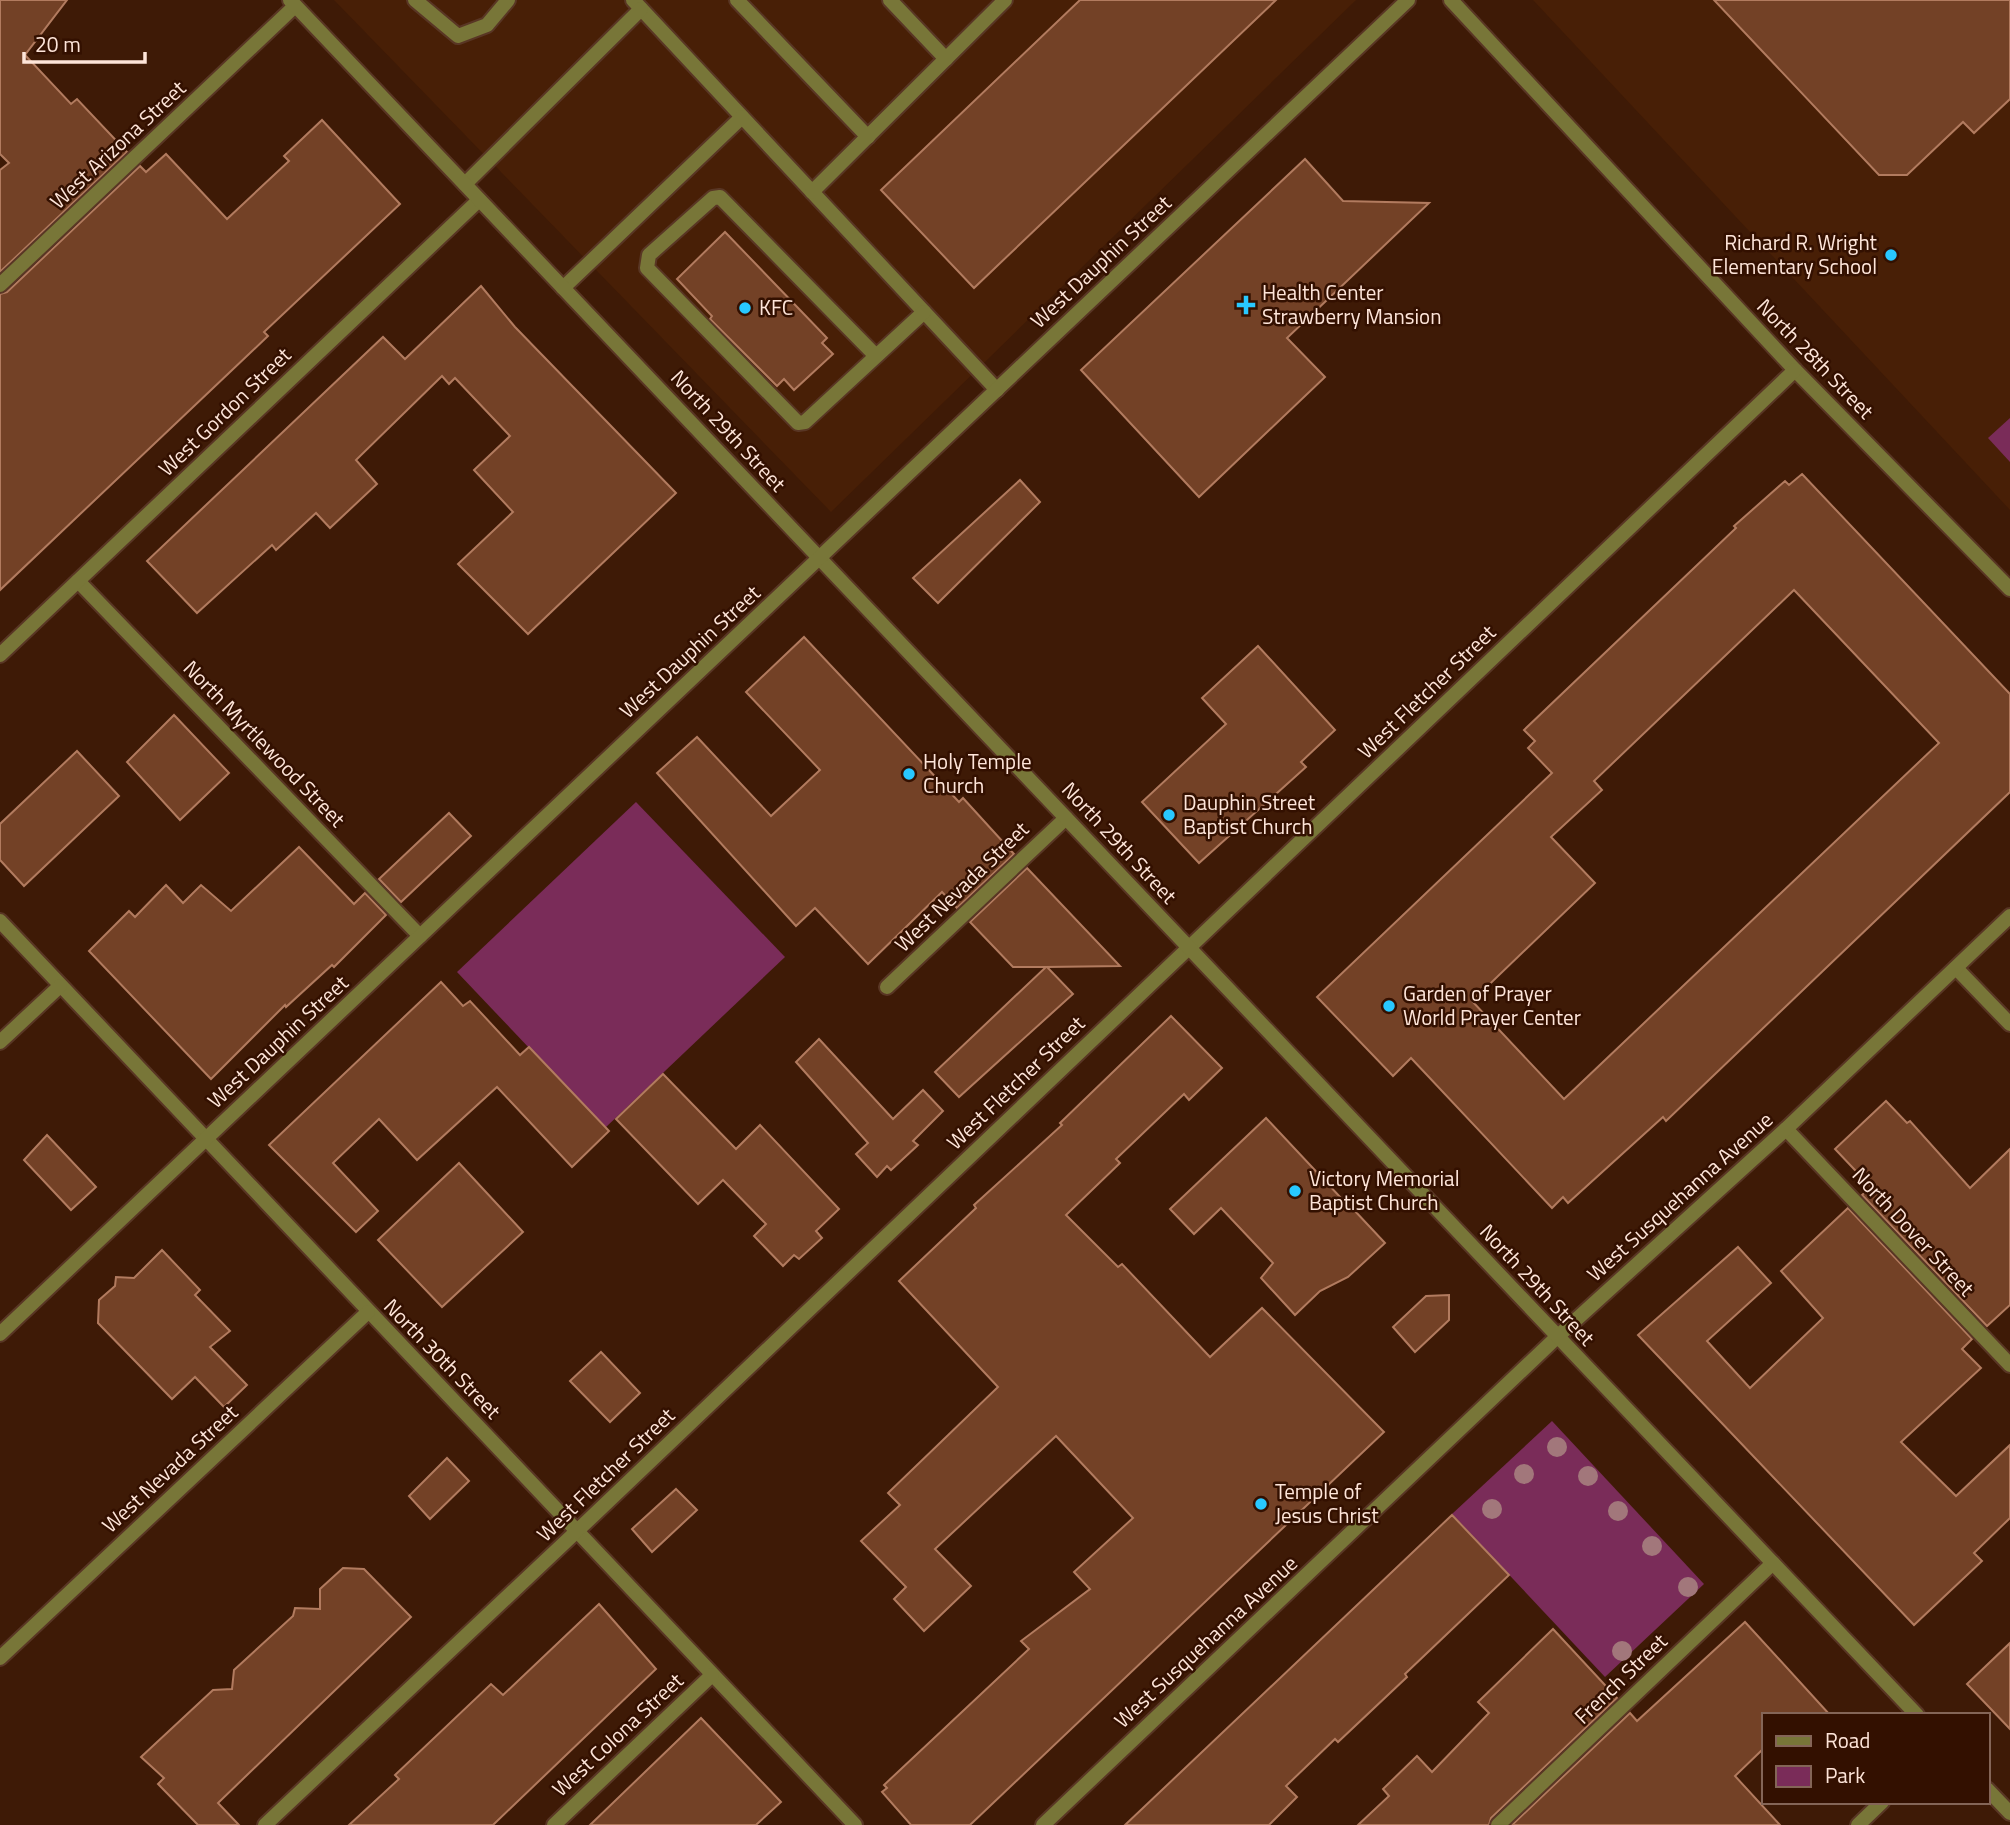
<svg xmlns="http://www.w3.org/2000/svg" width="2010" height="1825" viewBox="0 0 2010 1825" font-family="'Titillium Web',sans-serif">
<rect width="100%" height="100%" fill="#3e1a06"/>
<g fill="#481f06">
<path d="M 334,0 L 1356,0 L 831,512 Z"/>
<path d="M 1533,0 L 2010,0 L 2010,510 Z"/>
</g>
<g fill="#7a2c59">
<path d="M 2010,418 L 2010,462 L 1988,438 Z"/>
<path d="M 636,802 L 785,957 L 605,1128 L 457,972 Z"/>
<path d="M 1552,1421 L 1704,1584 L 1605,1677 L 1452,1514 Z"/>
</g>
<g fill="#734126" stroke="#b27b5f" stroke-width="2" fill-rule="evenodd">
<path d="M 0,0 L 67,0 L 25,55 L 71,104 L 77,99 L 127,152 L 0,272 L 0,170 L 9,163 L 0,154 Z"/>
<path d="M 1080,0 L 1276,0 L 974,288 L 881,190 Z"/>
<path d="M 1714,0 L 2010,0 L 2010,99 L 1974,133 L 1963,122 L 1907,175 L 1879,175 Z"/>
<path d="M 322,120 L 400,204 L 264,332 L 268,336 L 230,372 L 0,590 L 0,294 L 7,292 L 140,166 L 146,172 L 166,154 L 227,219 L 289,161 L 284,156 Z"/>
<path d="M 1305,159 L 1343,201 L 1429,203 L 1287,338 L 1325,377 L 1199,497 L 1081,370 Z"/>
<path d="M 725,232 L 827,338 L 822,343 L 833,354 L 794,390 L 784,379 L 777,386 L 710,319 L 712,316 L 677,279 Z"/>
<path d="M 481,286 L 515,327 L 676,493 L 528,634 L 458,564 L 513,512 L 474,470 L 510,436 L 455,378 L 449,384 L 442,376 L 356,460 L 377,484 L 330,528 L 316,513 L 276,550 L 272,545 L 197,613 L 147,561 L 383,337 L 405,359 Z"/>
<path d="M 1802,474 L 2010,694 L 2010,792 L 1666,1121 L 1663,1117 L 1568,1203 L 1563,1197 L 1552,1208 L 1411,1058 L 1393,1076 L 1317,997 L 1552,773 L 1528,748 L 1535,741 L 1524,730 L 1736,528 L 1734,526 L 1785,481 L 1789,485 ZM 1794,590 L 1939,743 L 1564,1099 L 1472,1001 L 1595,883 L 1551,837 L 1602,790 L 1594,781 Z"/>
<path d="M 1020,480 L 1040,502 L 938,603 L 913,578 Z"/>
<path d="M 804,637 L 959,802 L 963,798 L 1014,854 L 957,908 L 942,892 L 868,964 L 815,908 L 796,926 L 657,773 L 697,737 L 771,816 L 820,770 L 746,692 Z"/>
<path d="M 1258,646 L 1335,730 L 1301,762 L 1306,767 L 1199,863 L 1142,802 L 1226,724 L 1202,698 Z"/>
<path d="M 174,715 L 229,773 L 180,820 L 127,762 Z"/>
<path d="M 77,751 L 119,796 L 24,886 L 0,860 L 0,824 Z"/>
<path d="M 449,813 L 471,836 L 401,902 L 379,879 Z"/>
<path d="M 299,847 L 354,904 L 365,893 L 386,915 L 334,967 L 332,965 L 286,1007 L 285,1005 L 211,1079 L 89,951 L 129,911 L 135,917 L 166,885 L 183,903 L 201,885 L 231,911 Z"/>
<path d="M 1027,868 L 1120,966 L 1047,967 L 1073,994 L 959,1097 L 935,1072 L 1046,967 L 1013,967 L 970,922 Z"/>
<path d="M 441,982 L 463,1006 L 470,1001 L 520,1055 L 529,1047 L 609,1131 L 572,1167 L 497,1087 L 417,1160 L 379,1119 L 333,1163 L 378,1211 L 356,1232 L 269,1145 Z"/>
<path d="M 1171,1016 L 1222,1068 L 1189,1100 L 1184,1094 L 1116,1159 L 1120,1163 L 1066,1215 L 1118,1267 L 1122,1264 L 1210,1357 L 1262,1308 L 1384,1432 L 970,1825 L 911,1825 L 882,1792 L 887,1788 L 884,1785 L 1029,1649 L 1021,1641 L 1090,1589 L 1074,1572 L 1133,1518 L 1056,1436 L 935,1549 L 971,1586 L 924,1631 L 894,1599 L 906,1587 L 861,1541 L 900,1505 L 888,1493 L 998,1387 L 899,1281 L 976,1208 L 974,1205 L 1062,1125 L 1060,1123 Z"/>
<path d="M 819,1039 L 893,1119 L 923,1090 L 943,1111 L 913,1141 L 918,1145 L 891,1170 L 887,1166 L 877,1177 L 856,1154 L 868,1143 L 796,1062 Z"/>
<path d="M 663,1074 L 736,1149 L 760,1125 L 839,1209 L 816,1231 L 822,1238 L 799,1259 L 794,1255 L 783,1266 L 754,1236 L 766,1224 L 723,1180 L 698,1204 L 616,1119 Z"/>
<path d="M 1886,1101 L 1907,1123 L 1910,1121 L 1970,1188 L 2010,1149 L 2010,1305 L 1987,1326 L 1862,1195 L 1871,1187 L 1835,1149 Z"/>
<path d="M 1266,1118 L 1341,1198 L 1353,1198 L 1354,1210 L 1385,1243 L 1348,1277 L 1320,1291 L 1295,1315 L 1261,1278 L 1273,1263 L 1221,1208 L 1194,1234 L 1170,1209 Z"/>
<path d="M 47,1135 L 96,1187 L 71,1210 L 24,1160 Z"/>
<path d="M 459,1163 L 523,1232 L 442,1307 L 378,1240 Z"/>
<path d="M 1848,1208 L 1972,1339 L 1962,1349 L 1981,1368 L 1901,1442 L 1956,1496 L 2010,1445 L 2010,1518 L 1974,1553 L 1982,1561 L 1914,1625 L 1638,1335 L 1738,1247 L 1771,1283 L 1707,1341 L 1750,1388 L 1823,1318 L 1781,1271 Z"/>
<path d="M 162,1250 L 200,1290 L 195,1295 L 230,1331 L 210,1347 L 247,1385 L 224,1407 L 195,1377 L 172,1399 L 98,1323 L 99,1300 L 115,1286 L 116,1277 L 134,1278 Z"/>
<path d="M 1449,1295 L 1449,1320 L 1415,1352 L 1393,1327 L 1426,1296 Z"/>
<path d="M 601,1352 L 640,1393 L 610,1422 L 570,1381 Z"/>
<path d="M 447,1458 L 469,1481 L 430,1519 L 409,1496 Z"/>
<path d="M 676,1489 L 697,1510 L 652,1552 L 632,1529 Z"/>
<path d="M 1452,1515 L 1509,1575 L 1405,1674 L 1407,1677 L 1338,1742 L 1335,1739 L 1286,1786 L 1297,1797 L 1269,1825 L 1125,1825 Z"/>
<path d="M 343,1568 L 364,1569 L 411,1617 L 218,1803 L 239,1825 L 198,1825 L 158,1784 L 164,1778 L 141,1757 L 213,1690 L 232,1689 L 234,1670 L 293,1616 L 295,1608 L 320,1609 L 320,1589 Z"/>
<path d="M 599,1604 L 656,1669 L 493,1825 L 349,1825 L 399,1779 L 395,1775 L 491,1684 L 503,1695 Z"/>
<path d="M 1745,1622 L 1830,1715 L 1763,1715 L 1763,1749 L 1735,1776 L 1780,1825 L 1512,1825 L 1630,1713 L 1637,1721 Z"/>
<path d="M 1553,1629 L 1617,1698 L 1491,1818 L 1489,1825 L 1358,1825 L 1389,1796 L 1383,1789 L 1417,1756 L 1432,1772 L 1489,1713 L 1478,1702 Z"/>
<path d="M 2010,1643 L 2010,1729 L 1967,1684 Z"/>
<path d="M 701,1718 L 781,1802 L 756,1825 L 590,1825 Z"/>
</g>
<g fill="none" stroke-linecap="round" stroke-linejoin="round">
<g stroke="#593624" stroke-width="18">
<g id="service">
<path d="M 415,0 L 458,36 L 487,25 L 508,0"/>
<path d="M 633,0 L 997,390"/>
<path d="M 737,0 L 868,137"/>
<path d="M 890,0 L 946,59"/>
<path d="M 465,184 L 641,9"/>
<path d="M 812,192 L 1005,0"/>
<path d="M 563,288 L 742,117"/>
<path d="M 876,356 L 720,197 L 713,198 L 649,255 L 647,268 L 798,423 L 805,422 L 924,312"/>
</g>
</g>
<g stroke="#593624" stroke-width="18">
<g id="minor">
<path d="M 1451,0 L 1795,370 L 2010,589"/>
<path d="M 0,285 L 295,6"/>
<path d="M 78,581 L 420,936"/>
<path d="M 0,655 L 479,200"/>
<path d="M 0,921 L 855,1825"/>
<path d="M 1956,968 L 2010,1024"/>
<path d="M 887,987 L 1066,818"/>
<path d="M 0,1042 L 60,986"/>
<path d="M 1786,1129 L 2010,1365"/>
<path d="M 0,1658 L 368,1312"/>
<path d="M 265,1825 L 577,1531 L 1795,370"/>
<path d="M 554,1825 L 712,1675"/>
<path d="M 1043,1825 L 1557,1337 L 1786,1129 L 2010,916"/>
<path d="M 1498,1825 L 1773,1563"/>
<path d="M 1858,1825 L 1882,1802"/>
</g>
</g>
<g stroke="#593624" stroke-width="18">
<g id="tertiary">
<path d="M 290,0 L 1917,1715"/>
<path d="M 0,1334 L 1408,0"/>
<path d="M 1987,1789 L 2010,1813"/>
</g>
</g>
<use href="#service" stroke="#787638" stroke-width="14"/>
<use href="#minor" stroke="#787638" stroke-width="14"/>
<use href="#tertiary" stroke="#787638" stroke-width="14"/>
</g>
<g fill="#a2777b">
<circle cx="1557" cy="1447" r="10"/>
<circle cx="1524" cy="1474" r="10"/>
<circle cx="1588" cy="1476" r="10"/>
<circle cx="1492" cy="1509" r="10"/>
<circle cx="1618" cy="1511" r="10"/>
<circle cx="1652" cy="1546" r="10"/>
<circle cx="1688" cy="1587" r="10"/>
<circle cx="1622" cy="1651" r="10"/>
</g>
<g fill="#28c8ff" stroke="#331000" stroke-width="2.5">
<circle cx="1891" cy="255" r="7"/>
<path d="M1242.5 294.5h7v7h7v7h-7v7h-7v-7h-7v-7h7z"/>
<circle cx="745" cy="308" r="7"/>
<circle cx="909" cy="774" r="7"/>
<circle cx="1169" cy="815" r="7"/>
<circle cx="1389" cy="1006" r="7"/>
<circle cx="1295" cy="1191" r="7"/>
<circle cx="1261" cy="1504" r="7"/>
</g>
<g text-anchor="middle" stroke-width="5" stroke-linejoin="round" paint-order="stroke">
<g font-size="21" fill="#fee5d9" stroke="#331000">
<text transform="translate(118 145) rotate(-43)" y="7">West Arizona Street</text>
<text transform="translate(1101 262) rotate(-43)" y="7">West Dauphin Street</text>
<text transform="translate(1815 359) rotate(46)" y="7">North 28th Street</text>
<text transform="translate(225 412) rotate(-44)" y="7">West Gordon Street</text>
<text transform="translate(728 431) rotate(47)" y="7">North 29th Street</text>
<text transform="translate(690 652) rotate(-43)" y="7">West Dauphin Street</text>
<text transform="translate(1427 692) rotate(-44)" y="7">West Fletcher Street</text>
<text transform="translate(264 744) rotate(46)" y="7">North Myrtlewood Street</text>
<text transform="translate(1119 843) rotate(47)" y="7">North 29th Street</text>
<text transform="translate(962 887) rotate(-44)" y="7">West Nevada Street</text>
<text transform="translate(278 1042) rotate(-43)" y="7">West Dauphin Street</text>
<text transform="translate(1016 1083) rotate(-44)" y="7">West Fletcher Street</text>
<text transform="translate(1680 1197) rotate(-42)" y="7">West Susquehanna Avenue</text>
<text transform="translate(1913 1232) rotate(47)" y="7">North Dover Street</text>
<text transform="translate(1537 1285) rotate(47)" y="7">North 29th Street</text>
<text transform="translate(442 1359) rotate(46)" y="7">North 30th Street</text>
<text transform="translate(170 1469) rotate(-43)" y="7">West Nevada Street</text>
<text transform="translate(606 1475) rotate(-44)" y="7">West Fletcher Street</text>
<text transform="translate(1206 1642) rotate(-43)" y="7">West Susquehanna Avenue</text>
<text transform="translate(1621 1679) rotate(-44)" y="7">French Street</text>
<text transform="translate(618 1735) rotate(-43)" y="7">West Colona Street</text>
</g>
<g font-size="21" fill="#fee5d9" stroke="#331000" text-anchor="start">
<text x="1877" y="250" text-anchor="end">Richard R. Wright<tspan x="1877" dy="24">Elementary School</tspan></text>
<text x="1262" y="300">Health Center<tspan x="1262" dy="24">Strawberry Mansion</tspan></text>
<text x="759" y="315">KFC</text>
<text x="923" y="769">Holy Temple<tspan x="923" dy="24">Church</tspan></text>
<text x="1183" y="810">Dauphin Street<tspan x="1183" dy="24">Baptist Church</tspan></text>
<text x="1403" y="1001">Garden of Prayer<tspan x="1403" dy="24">World Prayer Center</tspan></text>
<text x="1309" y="1186">Victory Memorial<tspan x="1309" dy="24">Baptist Church</tspan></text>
<text x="1275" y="1499">Temple of<tspan x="1275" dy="24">Jesus Christ</tspan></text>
</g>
</g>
<rect x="1762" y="1713" width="228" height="91" fill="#331000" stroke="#846557" stroke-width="2"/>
<rect x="1776" y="1736" width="35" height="10" fill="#787638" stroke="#846557" stroke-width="2"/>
<text x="1825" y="1748" font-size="21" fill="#fee5d9">Road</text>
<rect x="1776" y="1766" width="35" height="21" fill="#7a2c59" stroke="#846557" stroke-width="2"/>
<text x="1825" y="1783" font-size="21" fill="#fee5d9">Park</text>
<path d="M24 52v10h121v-10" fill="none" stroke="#fee5d9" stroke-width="3.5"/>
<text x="35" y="52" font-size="21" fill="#fee5d9" stroke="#331000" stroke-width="5" paint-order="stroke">20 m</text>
</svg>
